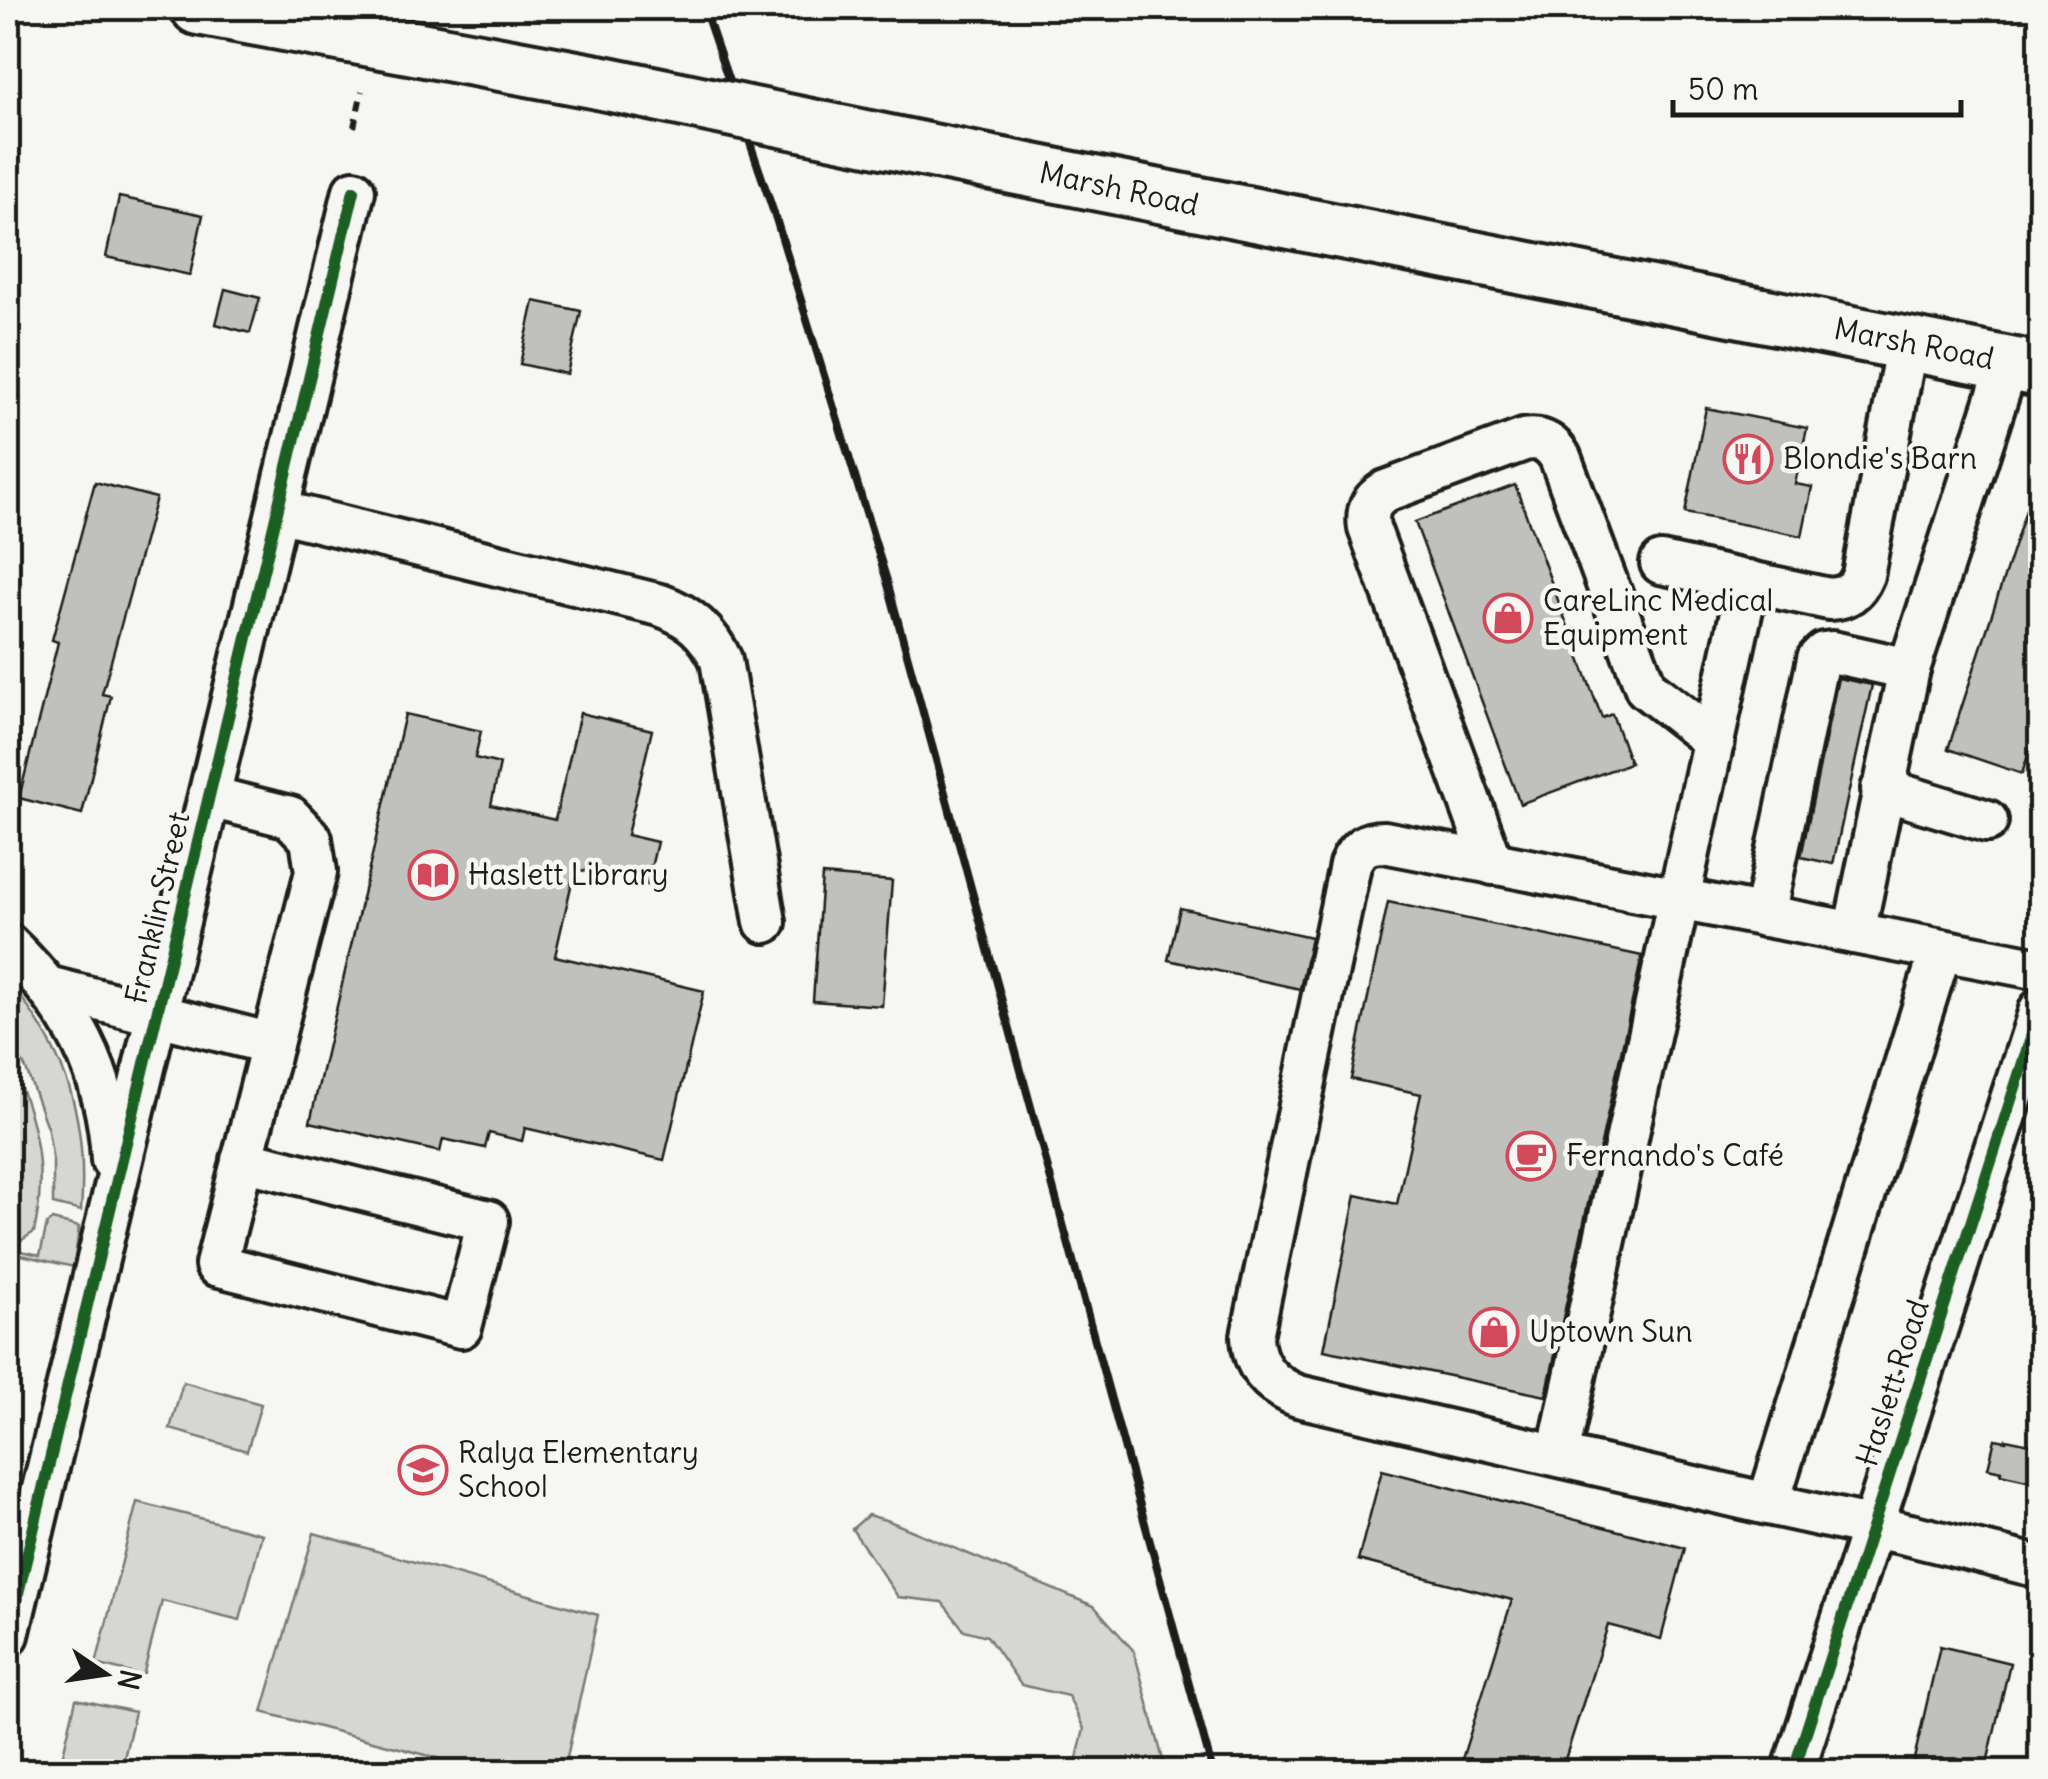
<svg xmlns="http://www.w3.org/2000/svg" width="2048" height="1779" viewBox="0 0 2048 1779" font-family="Delius,sans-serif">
<rect width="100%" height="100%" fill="#f6f6f2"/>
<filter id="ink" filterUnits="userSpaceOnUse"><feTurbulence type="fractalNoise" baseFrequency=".01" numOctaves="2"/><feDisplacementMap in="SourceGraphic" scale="20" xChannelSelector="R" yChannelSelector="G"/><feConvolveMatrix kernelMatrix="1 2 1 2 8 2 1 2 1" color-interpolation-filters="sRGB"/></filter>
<g filter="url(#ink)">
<g fill="#d6d6d2" stroke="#797977" stroke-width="2.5">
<path d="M 8,980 C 67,1054 88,1116 81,1211 L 53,1204 L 53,1161 L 48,1130 L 26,1069 L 8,1036 Z"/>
<path d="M 8,1059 C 35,1113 48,1172 34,1232 L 22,1240 L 8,1236 Z"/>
<path d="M 52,1220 L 79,1227 L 74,1267 L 8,1252 L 8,1248 L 40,1255 L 47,1224 Z"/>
<path d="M 183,1382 L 261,1404 L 247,1451 L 170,1429 Z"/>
<path d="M 137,1502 L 262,1534 L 240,1620 L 162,1601 L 143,1676 L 96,1664 Z"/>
<path d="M 868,1515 L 889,1521 L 1094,1606 L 1134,1651 L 1166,1771 L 1074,1771 L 1084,1729 L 1068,1696 L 1021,1685 L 987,1636 L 964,1630 L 942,1602 L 898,1597 L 852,1529 Z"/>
<path d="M 314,1533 L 598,1615 L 564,1771 L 487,1771 L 262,1712 Z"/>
<path d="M 76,1699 L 135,1712 L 121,1771 L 59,1771 Z"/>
</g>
<g fill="#c0c0bd" stroke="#1c1c1c" stroke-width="2.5">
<path d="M 119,197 L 203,215 L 190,275 L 106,257 Z"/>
<path d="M 225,289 L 260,298 L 250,333 L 216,324 Z"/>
<path d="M 534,301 L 581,311 L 567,374 L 520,364 Z"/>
<path d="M 1706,408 L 1807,428 L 1795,484 L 1812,487 L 1802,536 L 1685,513 Z"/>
<path d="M 95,482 L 156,498 L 102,694 L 111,696 L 82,814 L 19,798 L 58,642 L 52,640 Z"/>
<path d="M 1515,485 L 1602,718 L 1612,714 L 1630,763 L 1520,804 L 1415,522 Z"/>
<path d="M 2034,485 L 2040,486 L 2040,719 L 2022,774 L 1948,749 Z"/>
<path d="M 1838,678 L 1872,685 L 1833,864 L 1801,857 Z"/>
<path d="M 580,713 L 652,730 L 627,835 L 657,842 L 647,885 L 575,869 L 555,956 L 704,991 L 664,1160 L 525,1128 L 522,1141 L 489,1133 L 485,1148 L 443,1139 L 440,1152 L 310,1122 L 405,714 L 481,731 L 475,758 L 500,764 L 491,805 L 555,820 Z"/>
<path d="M 822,875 L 892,881 L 882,1006 L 813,1001 Z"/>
<path d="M 1388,902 L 1642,956 L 1546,1396 L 1324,1350 L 1356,1195 L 1397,1204 L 1421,1094 L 1351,1079 Z"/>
<path d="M 1180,908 L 1311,937 L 1300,989 L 1168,960 Z"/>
<path d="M 1995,1439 L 2006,1441 L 2006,1439 L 2040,1446 L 2040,1483 L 2000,1474 L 2001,1471 L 1988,1468 Z"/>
<path d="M 1382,1470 L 1685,1548 L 1661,1639 L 1608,1625 L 1561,1772 L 1458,1772 L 1512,1600 L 1358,1560 Z"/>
<path d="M 1940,1646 L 2010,1663 L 1985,1772 L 1911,1772 Z"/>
</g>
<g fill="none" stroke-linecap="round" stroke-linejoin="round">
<g stroke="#1c1c1c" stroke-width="48">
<g id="minor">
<path d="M 278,511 L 660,605 C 689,615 708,632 721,660 L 765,922"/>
<path d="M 1661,563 L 1829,599 C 1847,598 1856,592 1863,575 L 1907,343"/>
<path d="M 1882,789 L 1987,821"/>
<path d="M 210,797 L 290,817 L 311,839 L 316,872 L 272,1044"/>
<path d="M 1493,864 L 1369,528 C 1366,510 1371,500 1386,491 L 1524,440 C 1541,437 1551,442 1560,457 L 1646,688 L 1714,741"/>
<path d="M 1764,916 L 1818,659 L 1824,653 L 1832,652 L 1909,669"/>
<path d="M 1854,933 L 1909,669 L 2008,364"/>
<path d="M 8,945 C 71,1005 108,1072 112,1160"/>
<path d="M 2040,969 L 1384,842 C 1366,842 1357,848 1350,865 L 1252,1336 C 1253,1366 1270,1385 1298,1396 L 1768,1504 L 1910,1535 L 2040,1567"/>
<path d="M 47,987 L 272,1044 L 216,1265 L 461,1327 L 488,1221 L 242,1160"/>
<path d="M 1558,1455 L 1748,581"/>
<path d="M 1768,1504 L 1941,950"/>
<path d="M 8,1635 L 354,191"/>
<path d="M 1793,1772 L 2040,1010"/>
</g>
</g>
<g stroke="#1c1c1c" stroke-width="60">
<g id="major">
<path d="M 198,8 L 598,82"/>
<path d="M 927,150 C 1297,226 1669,296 2040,370"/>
</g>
</g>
<path stroke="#1c1c1c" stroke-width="6" stroke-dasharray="10 8" stroke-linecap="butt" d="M 354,127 L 362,91"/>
<use href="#minor" stroke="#f6f6f2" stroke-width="40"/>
<use href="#major" stroke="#f6f6f2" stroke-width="52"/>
<path stroke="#1c1c1c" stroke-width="8" d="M 704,8 L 777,222 L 887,581 L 1213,1772"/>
<g stroke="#1c1c1c" stroke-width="60" stroke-linecap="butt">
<path id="major-bridge" d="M 598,82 L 927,150"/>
</g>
<use href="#major-bridge" stroke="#f6f6f2" stroke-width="52"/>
<g stroke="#f6f6f2" stroke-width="19">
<g id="cycleway">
<path d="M 8,1635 L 354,191"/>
<path d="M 1793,1772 L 2040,1010"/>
</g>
</g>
<use href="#cycleway" stroke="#1b5e20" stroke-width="12"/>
</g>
</g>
<defs>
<g id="restaurant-ring" transform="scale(2.5)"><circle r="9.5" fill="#f6f6f2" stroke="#d1495b" stroke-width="1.5"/><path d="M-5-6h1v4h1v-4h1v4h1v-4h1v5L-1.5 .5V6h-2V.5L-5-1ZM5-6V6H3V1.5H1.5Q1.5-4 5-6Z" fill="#d1495b"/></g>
<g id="shop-ring" transform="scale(2.5)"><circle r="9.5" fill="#f6f6f2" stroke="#d1495b" stroke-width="1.5"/><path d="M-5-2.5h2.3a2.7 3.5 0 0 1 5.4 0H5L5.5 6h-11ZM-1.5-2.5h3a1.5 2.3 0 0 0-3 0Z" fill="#d1495b"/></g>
<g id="library-ring" transform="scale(2.5)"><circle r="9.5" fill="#f6f6f2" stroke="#d1495b" stroke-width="1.5"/><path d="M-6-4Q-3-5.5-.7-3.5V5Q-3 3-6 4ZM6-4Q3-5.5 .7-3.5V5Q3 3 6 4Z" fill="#d1495b"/></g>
<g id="cafe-ring" transform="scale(2.5)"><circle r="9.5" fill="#f6f6f2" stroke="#d1495b" stroke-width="1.5"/><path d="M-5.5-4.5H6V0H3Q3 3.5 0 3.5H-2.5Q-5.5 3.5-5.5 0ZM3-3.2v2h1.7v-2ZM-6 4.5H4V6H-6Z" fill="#d1495b"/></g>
<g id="school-ring" transform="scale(2.5)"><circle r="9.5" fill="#f6f6f2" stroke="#d1495b" stroke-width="1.5"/><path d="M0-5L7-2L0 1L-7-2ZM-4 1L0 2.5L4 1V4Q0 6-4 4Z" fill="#d1495b"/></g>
</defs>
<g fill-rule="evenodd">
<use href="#restaurant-ring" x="1748" y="459"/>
<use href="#shop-ring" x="1508" y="618"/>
<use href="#library-ring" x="433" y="875"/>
<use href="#cafe-ring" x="1531" y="1156"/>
<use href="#shop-ring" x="1494" y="1332"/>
<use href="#school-ring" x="423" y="1470"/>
</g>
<g text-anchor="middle" stroke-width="9" stroke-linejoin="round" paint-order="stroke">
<g font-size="30" fill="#1c1c1c" stroke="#f6f6f2">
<text transform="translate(1119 189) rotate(12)" y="10">Marsh Road</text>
<text transform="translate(1914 344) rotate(11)" y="10">Marsh Road</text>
<text transform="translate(158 908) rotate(-77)" y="10">Franklin Street</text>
<text transform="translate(1893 1383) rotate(-72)" y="10">Haslett Road</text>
</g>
<g font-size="30" fill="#1c1c1c" stroke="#f6f6f2" text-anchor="start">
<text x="1783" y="469">Blondie's Barn</text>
<text x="1543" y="611">CareLinc Medical<tspan x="1543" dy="34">Equipment</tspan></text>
<text x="468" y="885">Haslett Library</text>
<text x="1566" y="1166">Fernando's Café</text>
<text x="1529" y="1342">Uptown Sun</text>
<text x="458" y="1463">Ralya Elementary<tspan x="458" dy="34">School</tspan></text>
</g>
</g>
<rect width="2048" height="1779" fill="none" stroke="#f6f6f2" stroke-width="40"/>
<rect x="20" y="20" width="2008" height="1739" fill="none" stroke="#1c1c1c" stroke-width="4" filter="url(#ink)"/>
<g transform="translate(105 1674) rotate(103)" stroke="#f6f6f2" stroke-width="8" paint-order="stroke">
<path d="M0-8L18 38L0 25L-18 38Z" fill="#1c1c1c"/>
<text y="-15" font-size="28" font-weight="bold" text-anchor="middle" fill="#1c1c1c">N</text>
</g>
<path d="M1673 100v15h288v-15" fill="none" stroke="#1c1c1c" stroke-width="5"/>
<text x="1688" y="100" font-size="30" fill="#1c1c1c" stroke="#f6f6f2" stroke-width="8" paint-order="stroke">50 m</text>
</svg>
